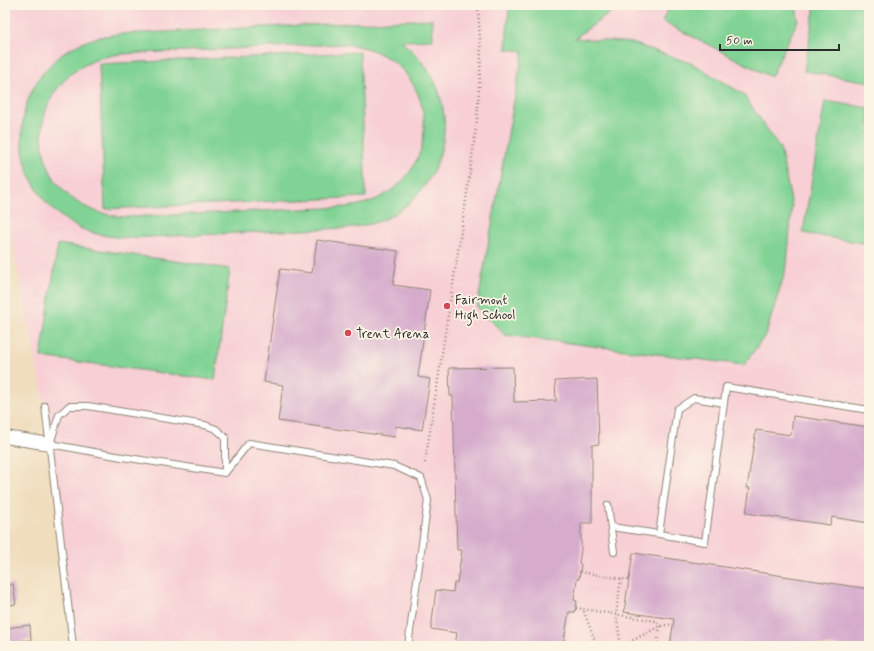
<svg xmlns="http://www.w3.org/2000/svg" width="874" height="651" viewBox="0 0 874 651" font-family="Mynerve,sans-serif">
<rect width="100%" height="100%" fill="#fcf5e5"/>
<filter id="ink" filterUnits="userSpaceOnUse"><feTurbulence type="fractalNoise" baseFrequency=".025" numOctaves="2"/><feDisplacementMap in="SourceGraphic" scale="8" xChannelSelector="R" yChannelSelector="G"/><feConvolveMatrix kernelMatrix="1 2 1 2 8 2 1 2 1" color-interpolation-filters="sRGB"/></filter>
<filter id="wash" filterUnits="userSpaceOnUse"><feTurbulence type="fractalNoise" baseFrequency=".012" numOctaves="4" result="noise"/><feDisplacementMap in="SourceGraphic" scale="16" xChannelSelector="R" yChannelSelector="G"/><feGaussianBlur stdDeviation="0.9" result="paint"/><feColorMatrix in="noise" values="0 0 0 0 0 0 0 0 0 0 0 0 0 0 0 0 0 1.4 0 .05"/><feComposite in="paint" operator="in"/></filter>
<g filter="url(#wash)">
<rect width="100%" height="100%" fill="#f0ddbd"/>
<path fill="#f7cfd5" d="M 5,5 L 869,5 L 869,646 L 73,646 L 45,406 L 5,206 Z"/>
<g fill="#81d395" stroke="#567f60" fill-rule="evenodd">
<path d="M 509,5 L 621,5 L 575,38 L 632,43 L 693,64 L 743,94 L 780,148 L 792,206 L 787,265 L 766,334 L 744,365 L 505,335 L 477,307 L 523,51 L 506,49 Z"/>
<path d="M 670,5 L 796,5 L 798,20 L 771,77 L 662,21 Z"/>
<path d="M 815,5 L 869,5 L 869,82 L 804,71 Z"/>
<path d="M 432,19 L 433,40 L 401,41 C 413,51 423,61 431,75 C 459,123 441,185 394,214 C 380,223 364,226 347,228 L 128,238 C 111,237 95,235 80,228 C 13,197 1,102 60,56 C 77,42 98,36 119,34 ZM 340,44 C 448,48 454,194 347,207 L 127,217 C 18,213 12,68 120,54 Z"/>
<path d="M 360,52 L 366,197 L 105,209 L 99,64 Z"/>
<path d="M 825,101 L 869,108 L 869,244 L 803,233 Z"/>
<path d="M 58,244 L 230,269 L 215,380 L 41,357 Z"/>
</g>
<g id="blocks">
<g fill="#d6abcc">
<path d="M 317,240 L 398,251 L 393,285 L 430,290 L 418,377 L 430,379 L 422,430 L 396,426 L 395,437 L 278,421 L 283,385 L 264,382 L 280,269 L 312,273 Z"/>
<path d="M 513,367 L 514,402 L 556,401 L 555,381 L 597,379 L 599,444 L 592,445 L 592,523 L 581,523 L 581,549 L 579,563 L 581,564 L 579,579 L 577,579 L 574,600 L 577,601 L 575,612 L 569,612 L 563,646 L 455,646 L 457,633 L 431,629 L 436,590 L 453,592 L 454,583 L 457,583 L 462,550 L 457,550 L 453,396 L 450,396 L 449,368 Z"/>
<path d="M 793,416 L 869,427 L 869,523 L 832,517 L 830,525 L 746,513 L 750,488 L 747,488 L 756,430 L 791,435 Z"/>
<path d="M 633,553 L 869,589 L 869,646 L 670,646 L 674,619 L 624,612 Z"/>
<path d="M 13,584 L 16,604 L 5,606 L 5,585 Z"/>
<path d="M 30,625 L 31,640 L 21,641 L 21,646 L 5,646 L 5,628 Z"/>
<path d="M 105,642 L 125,645 L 124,646 L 105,646 Z"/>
</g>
</g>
</g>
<g filter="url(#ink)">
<use href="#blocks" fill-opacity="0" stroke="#8e8474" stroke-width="1"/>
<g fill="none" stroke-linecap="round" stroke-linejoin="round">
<g stroke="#8e8474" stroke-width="8">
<g id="lane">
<path d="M 694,398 L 724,403 L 705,542 L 659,534 L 677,409 Z"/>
<path d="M 724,403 L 726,387 L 869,410"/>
<path d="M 45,406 L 73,646"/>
<path d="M 225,473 L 225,437 L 216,429 L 205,425 L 88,406 L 69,406 L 59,415 L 50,444 L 116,456 L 225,473 L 249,443 L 394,466 L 421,478 L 428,500 L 408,646"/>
<path d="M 608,505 L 614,552"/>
<path d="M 611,527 L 659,534"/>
</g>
</g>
<g stroke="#8e8474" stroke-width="14">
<path id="street" d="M 5,437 L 50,444"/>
</g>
<g stroke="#8e8474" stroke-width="2.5" stroke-dasharray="1 3" stroke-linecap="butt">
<path d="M 425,463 L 466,200 L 477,121 L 481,57 L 478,5"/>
<path d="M 580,572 L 629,580"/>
<path d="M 621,579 L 616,614 L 621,646"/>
<path d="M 576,608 L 583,609"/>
<path d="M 597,646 L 583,609 L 656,621 L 660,626 L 657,646"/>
<path d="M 622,646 L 660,626 L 673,624"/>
</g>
<use href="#lane" stroke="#fff" stroke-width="6"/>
<use href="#street" stroke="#fff" stroke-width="12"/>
</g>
</g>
<g fill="#d1495b" stroke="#fcf5e5" stroke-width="1.5">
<circle cx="447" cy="306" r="4"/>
<circle cx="348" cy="333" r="4"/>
</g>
<g text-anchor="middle" stroke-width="3.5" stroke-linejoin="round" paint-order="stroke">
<g font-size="13" fill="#2b2b2b" stroke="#fcf5e5" text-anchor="start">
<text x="455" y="304">Fairmont<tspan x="455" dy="15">High School</tspan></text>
<text x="356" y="338">Trent Arena</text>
</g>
</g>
<rect width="874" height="651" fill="none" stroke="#fcf5e5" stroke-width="20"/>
<path d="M720 44v6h119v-6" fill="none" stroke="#2b2b2b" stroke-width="2"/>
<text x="726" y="44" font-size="12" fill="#2b2b2b" stroke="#fcf5e5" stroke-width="3" paint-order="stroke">50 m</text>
</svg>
